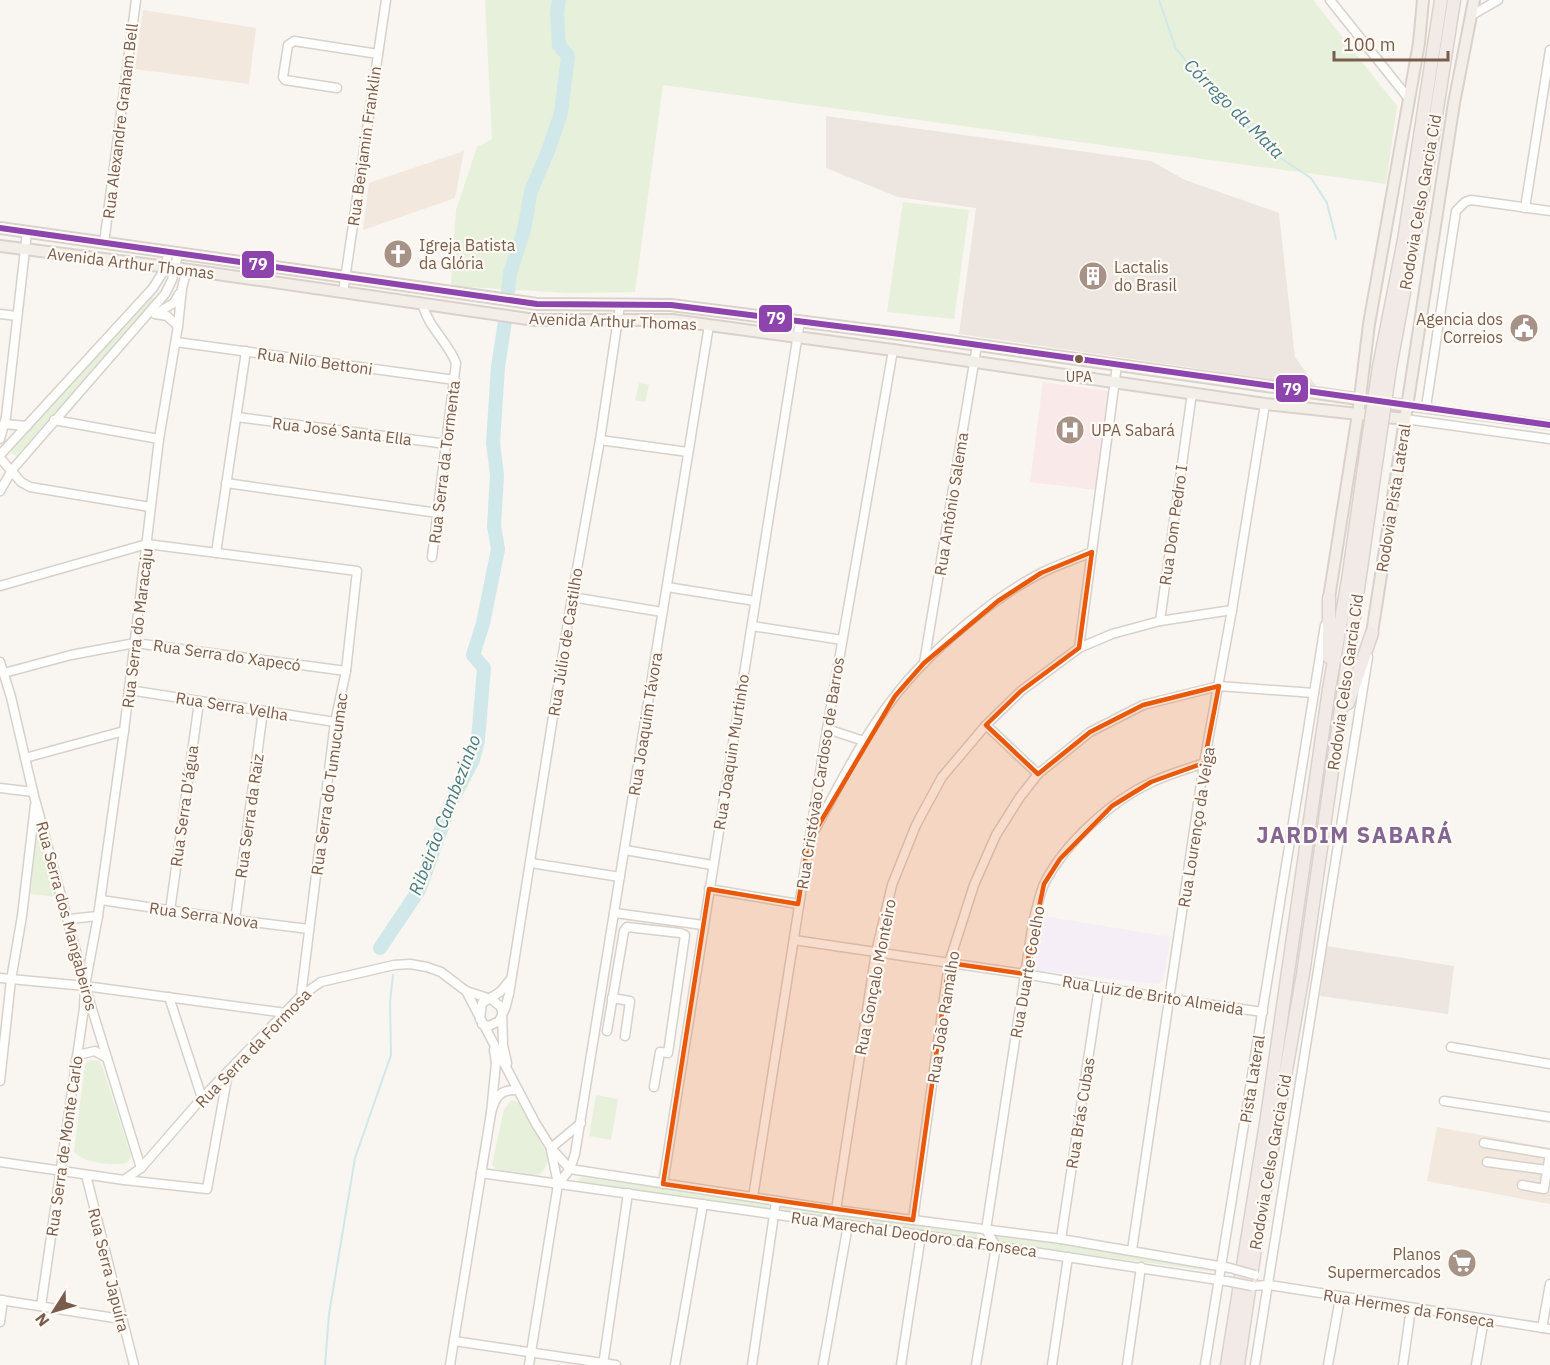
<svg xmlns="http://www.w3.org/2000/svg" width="1550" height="1365" viewBox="0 0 1550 1365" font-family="'IBM Plex Sans',sans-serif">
<rect width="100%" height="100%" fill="#f9f5f0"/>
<g fill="#f2e8de">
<path d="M 143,10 L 256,28 L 249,84 L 135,69 Z"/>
<path d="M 464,151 L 455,198 L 363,230 L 369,183 Z"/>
<path d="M 1437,1127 L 1550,1148 L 1550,1204 L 1427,1181 Z"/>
</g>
<g fill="#ede5e0">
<path d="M 826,116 L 1151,161 L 1185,180 L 1279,213 L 1295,357 L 1319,390 L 1214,371 L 959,334 L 976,208 L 898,197 L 826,168 Z"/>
<path d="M 1326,946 L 1454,966 L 1448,1014 L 1320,996 Z"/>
</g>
<path fill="#f6eef6" d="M 1043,916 L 1171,937 L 1163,980 L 1159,984 L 1034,970 Z"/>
<path fill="#fae9e9" d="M 1043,382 L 1109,391 L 1096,490 L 1030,482 Z"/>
<g fill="#e7f0db">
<path d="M 485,0 L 1313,0 L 1397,106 L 1386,184 L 663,85 L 635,292 L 568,293 L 451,286 L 456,210 L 477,147 L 492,139 Z"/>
<path d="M 903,202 L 969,210 L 954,319 L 887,312 Z"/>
<path d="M 151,296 L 156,300 L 17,455 L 12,454 L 11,450 Z"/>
<path d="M 639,383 L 649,385 L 645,402 L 635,400 Z"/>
<path d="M 37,818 L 58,897 L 31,894 Z"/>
<path d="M 90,1060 L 99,1061 L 102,1066 L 131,1156 L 127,1163 C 115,1166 80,1163 74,1151 L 85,1065 Z"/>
<path d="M 596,1095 L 618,1099 L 611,1140 L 589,1136 Z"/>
<path d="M 511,1100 L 519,1103 L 548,1156 C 546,1179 533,1177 515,1174 C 506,1173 498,1172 492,1165 L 504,1110 Z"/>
<path d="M 582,1177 L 765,1203 L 769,1207 L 765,1210 L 580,1183 L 578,1180 Z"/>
<path d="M 782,1205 L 976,1232 L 978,1237 L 974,1239 L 783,1212 L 780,1208 Z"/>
<path d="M 998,1235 L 1215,1266 L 1216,1272 L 996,1242 L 994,1237 Z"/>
</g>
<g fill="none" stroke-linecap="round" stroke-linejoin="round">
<g stroke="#d0e8ea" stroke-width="2">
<path d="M 1159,0 L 1176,49 L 1209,87 L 1273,153 L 1311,178 L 1327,203 L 1336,239"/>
<path d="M 325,1365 L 329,1314 L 355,1158 L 391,1055 L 390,1002 L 393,975"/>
</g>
<g stroke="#d0e8ea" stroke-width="14">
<path d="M 508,291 L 510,273 L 524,230 L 531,191 L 548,151 L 561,113 L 568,56 L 559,45 L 557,13 L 559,0"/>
<path d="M 380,948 L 419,890 L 451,802 L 473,760 L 478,740 L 484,668 L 473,655 L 483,623 L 498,549 L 494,526 L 497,475 L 493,443 L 498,367 L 505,321"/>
</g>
<g stroke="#d7d1cb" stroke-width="11">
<g id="minor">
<path d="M 1330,0 L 1409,99"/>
<path d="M 1472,15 L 1498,0"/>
<path d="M 337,88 L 285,80 L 283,77 L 288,45 L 294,41 L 378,54"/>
<path d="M 1525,208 L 1550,50"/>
<path d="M 104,243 L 136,0"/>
<path d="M 343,293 L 386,0"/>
<path d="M 423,305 C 428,327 448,342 456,363 L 432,557"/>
<path d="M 0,314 L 17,316"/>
<path d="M 155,314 L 174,303 L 179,294"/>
<path d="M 156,314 L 167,316 L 178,326"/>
<path d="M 176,342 L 455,380"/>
<path d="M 1407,406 L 1550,425"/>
<path d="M 1426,407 L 1456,211 L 1465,202 L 1471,200 L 1550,211"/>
<path d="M 237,417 L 447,444"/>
<path d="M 1405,419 L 1550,439"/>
<path d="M 54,420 L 159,439"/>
<path d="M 4,424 L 27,426"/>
<path d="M 0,439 L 6,417 L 27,232"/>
<path d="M 600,440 L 688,452"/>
<path d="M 0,455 L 153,288 L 166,267 L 168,252"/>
<path d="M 0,458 L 21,482 L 30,487 L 150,507"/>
<path d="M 226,483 L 438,513"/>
<path d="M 0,491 L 12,470 L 165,294 L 172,280 L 178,254"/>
<path d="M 216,553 L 246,351"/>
<path d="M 0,586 L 147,544 L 357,571 L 346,671 L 335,722 L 301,996"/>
<path d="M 667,587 L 755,601"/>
<path d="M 572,597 L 662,612"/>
<path d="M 1160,621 L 1192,393"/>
<path d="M 752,626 L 842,640"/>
<path d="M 1079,648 L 1117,365"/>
<path d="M 0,662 L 11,697 L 33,792 L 84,981"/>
<path d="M 924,663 L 977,345"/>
<path d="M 4,673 L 71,655 L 135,643 L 346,671"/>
<path d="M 129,690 L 335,722"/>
<path d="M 986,725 L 1038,774"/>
<path d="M 827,729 L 864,741"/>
<path d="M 25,758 L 124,731"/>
<path d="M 0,788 L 33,792"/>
<path d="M 811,837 C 837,790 861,739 895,696 C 929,652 991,599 1041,573 C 1057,565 1075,559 1092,552"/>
<path d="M 625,850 L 712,865"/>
<path d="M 531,863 L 620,877"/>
<path d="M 709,889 L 798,904"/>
<path d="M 101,900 L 235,920 L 309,929"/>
<path d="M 170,911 L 199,702"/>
<path d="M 615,913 L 703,925"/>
<path d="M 69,919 L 98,916"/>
<path d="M 235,920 L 263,711"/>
<path d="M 794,940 L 1025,974 L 1170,999 L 1263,1012"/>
<path d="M 0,978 L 85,986 L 286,1013"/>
<path d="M 466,991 L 536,1124 L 551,1148 L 570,1169 L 836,1210 L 1061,1239 L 1230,1268"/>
<path d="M 87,993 L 141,1168"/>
<path d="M 169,997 L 202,1098"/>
<path d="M 612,998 L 630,1001 L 625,1036"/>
<path d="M 480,1019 L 482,1003 L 500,992 L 510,980"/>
<path d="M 482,1024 L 489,1026 L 499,1021 L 505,1009 L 509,994 L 572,597 L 600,440 L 620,305"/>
<path d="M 607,1031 L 624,931 L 627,927 L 680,933 L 685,935 L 668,1053 L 660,1052 L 654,1087"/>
<path d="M 1451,1047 L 1550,1064"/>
<path d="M 494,1050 L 496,1063 L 491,1113 C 495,1097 500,1089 518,1090"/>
<path d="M 76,1060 L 82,1054 L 95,1051 L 107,1058"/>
<path d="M 0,1081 L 11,980 L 22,916 L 35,805"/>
<path d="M 1444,1101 L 1550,1117"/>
<path d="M 1484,1143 L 1550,1154 L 1544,1189 L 1522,1185"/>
<path d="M 551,1148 L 581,1123"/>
<path d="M 0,1162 L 124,1180 L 207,1189 L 228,1073"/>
<path d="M 1487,1162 L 1547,1170"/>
<path d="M 481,1173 L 921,1235 L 1225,1281"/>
<path d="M 86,1175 L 134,1365"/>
<path d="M 124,1180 L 141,1168 L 202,1098 L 301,996 L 321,982 L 394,965 L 410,964 L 427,967 L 441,972 L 466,991 L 491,999 L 500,1006 L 502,1011 L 503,1045 L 507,1063"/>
<path d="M 558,1184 L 570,1169 L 575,1154 L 709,325"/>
<path d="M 663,1184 L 800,321"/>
<path d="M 753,1197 L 827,729 L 893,350"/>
<path d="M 836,1210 L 876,952 L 892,885 L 916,825 L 942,777 L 986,725 L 1021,691 L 1079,648 L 1112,634 L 1160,621 L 1232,610"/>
<path d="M 913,1220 L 949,963 L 974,885 L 996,835 L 1020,797 L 1038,774 L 1090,732 L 1143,705 L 1219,686 L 1314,693"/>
<path d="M 1061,1239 L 1099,987"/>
<path d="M 1132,1250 L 1204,763 L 1232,610 L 1265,404"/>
<path d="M 1252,1286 L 1269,1285 L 1550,1329"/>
<path d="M 0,1300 L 121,1319"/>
<path d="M 41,1306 L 84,1008 L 85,986 L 98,916 L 124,731 L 159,439 L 178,326 L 182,288 L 187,269"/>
<path d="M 0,1322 L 3,1300"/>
<path d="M 1542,1328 L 1550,1284"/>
<path d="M 454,1341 L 616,1365"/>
<path d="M 450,1365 L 491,1113"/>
<path d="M 529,1365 L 558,1184 L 551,1150"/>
<path d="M 603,1365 L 628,1193"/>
<path d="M 675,1365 L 703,1204"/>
<path d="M 752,1365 L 776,1201"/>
<path d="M 823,1365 L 848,1225"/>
<path d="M 901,1365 L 921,1235"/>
<path d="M 976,1365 L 996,1246 L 986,1230 L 1033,922 C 1037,909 1039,894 1045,882 C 1066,842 1111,801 1152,782 C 1169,774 1187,769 1204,763"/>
<path d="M 1052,1365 L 1068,1257"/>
<path d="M 1127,1365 L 1141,1267"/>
<path d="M 1205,1365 L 1325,625"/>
<path d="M 1255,1365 L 1368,657"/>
<path d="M 1328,1365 L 1340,1298"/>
<path d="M 1403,1365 L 1411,1308"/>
<path d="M 1476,1365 L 1484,1319"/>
</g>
</g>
<g stroke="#dad1cc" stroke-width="14">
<g id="major">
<path d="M 0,228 L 537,304 L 671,305 L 900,334 L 1407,406"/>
<path d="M 0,246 L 176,268 L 535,320 L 672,320 L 893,350 L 1265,404 L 1405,419"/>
<path d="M 1329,598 L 1358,414 L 1369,324 L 1419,43 L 1423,0"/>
<path d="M 1372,633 L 1454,103 L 1474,0"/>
</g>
</g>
<g stroke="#dad1cc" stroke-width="15">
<g id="highway">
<path d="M 1379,367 L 1404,240 L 1441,0"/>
<path d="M 1390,368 L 1432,141 L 1454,0"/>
<path d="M 1329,657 L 1329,598"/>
<path d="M 1348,703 L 1372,633"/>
<path d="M 1227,1365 L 1267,1117 L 1329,689 L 1348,580 L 1366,454"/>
<path d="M 1238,1365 L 1257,1235 L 1303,974 L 1377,456"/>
</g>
</g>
<use href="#minor" stroke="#fefefd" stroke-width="8"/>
<use href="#major" stroke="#f3eee8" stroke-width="10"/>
<use href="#highway" stroke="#f2eae7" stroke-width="12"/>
<g stroke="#d7d1cb" stroke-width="11" stroke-linecap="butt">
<g id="minor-bridge">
<path d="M 1230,1268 L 1255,1275"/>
<path d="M 1226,1281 L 1252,1286"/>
</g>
</g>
<g stroke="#dad1cc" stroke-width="15" stroke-linecap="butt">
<g id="highway-bridge">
<path d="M 1366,454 L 1379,367"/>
<path d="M 1377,456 L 1390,368"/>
</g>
</g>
<use href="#minor-bridge" stroke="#fefefd" stroke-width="8"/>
<use href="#highway-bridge" stroke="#f2eae7" stroke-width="12"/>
<g stroke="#fffaf3" stroke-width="10">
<path id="bus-1" d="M 0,228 L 537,304 L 671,305 L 900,334 L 1550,425"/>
</g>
<use href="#bus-1" stroke="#8e44ad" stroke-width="6"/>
</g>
<path fill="#e8590c" fill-opacity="0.2" stroke="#e8590c" stroke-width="4.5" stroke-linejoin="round" d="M 1092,552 L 1079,648 L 1021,691 L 986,725 L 1038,774 L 1090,732 L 1143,705 L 1219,686 L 1204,763 L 1151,782 L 1112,806 L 1060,859 L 1044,884 L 1025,974 L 949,963 L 913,1220 L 663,1184 L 709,889 L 798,904 L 808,843 L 895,696 L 924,663 L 998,601 L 1041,573 Z"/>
<defs>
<g id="church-disc" transform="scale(1.5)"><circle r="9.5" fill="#a69286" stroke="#fffaf3"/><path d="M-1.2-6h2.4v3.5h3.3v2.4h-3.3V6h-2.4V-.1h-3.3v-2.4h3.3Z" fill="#fff"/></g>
<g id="building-disc" transform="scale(1.5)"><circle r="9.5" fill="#a69286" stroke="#fffaf3"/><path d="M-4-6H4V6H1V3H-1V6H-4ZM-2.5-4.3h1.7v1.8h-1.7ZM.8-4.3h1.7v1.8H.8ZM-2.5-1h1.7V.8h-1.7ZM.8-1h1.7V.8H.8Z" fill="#fff"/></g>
<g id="civic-disc" transform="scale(1.5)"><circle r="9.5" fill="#a69286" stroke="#fffaf3"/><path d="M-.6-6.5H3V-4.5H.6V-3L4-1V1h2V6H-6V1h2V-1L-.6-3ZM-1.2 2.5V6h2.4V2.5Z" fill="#fff"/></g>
<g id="hospital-disc" transform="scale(1.5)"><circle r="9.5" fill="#a69286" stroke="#fffaf3"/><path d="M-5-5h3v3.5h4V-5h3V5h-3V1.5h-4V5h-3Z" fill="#fff"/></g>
<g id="supermarket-disc" transform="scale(1.5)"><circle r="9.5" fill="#a69286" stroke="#fffaf3"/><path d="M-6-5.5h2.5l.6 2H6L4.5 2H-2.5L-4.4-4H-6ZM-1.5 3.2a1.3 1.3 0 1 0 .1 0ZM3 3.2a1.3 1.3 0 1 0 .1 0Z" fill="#fff"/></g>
</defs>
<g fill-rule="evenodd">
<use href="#church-disc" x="398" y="254"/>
<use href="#building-disc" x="1093" y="276"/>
<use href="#civic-disc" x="1524" y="328"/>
<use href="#hospital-disc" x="1070" y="430"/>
<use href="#supermarket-disc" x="1462" y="1263"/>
</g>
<circle fill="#7a5c4d" stroke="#fffaf3" stroke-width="2" cx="1079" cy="359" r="5"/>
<g text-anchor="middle" stroke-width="4.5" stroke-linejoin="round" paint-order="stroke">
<g font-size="14" fill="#7a5c4d" stroke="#fffaf3">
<text x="1079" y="382">UPA</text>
</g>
<g font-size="16" fill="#7a5c4d" stroke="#fffaf3">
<text transform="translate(120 121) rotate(-83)" y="6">Rua Alexandre Graham Bell</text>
<text transform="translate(364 146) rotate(-82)" y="6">Rua Benjamin Franklin</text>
<text transform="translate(1420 202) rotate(-80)" y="6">Rodovia Celso Garcia Cid</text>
<text transform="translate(131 263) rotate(7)" y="6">Avenida Arthur Thomas</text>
<text transform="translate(613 321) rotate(2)" y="6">Avenida Arthur Thomas</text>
<text transform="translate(315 361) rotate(8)" y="6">Rua Nilo Bettoni</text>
<text transform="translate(342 431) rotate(7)" y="6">Rua José Santa Ella</text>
<text transform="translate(444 462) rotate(-83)" y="6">Rua Serra da Tormenta</text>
<text transform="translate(1393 498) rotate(-81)" y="6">Rodovia Pista Lateral</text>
<text transform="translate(951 504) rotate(-81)" y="6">Rua Antônio Salema</text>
<text transform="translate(1173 525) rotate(-82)" y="6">Rua Dom Pedro I</text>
<text transform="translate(137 628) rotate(-83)" y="6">Rua Serra do Maracaju</text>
<text transform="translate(565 642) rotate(-81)" y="6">Rua Júlio de Castilho</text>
<text transform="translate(227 655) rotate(8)" y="6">Rua Serra do Xapecó</text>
<text transform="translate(1345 682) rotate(-82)" y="6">Rodovia Celso Garcia Cid</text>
<text transform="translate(232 706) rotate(9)" y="6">Rua Serra Velha</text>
<text transform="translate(645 724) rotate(-81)" y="6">Rua Joaquim Távora</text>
<text transform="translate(731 752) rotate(-81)" y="6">Rua Joaquin Murtinho</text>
<text transform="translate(820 773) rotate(-81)" y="6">Rua Cristóvão Cardoso de Barros</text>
<text transform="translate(329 784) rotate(-82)" y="6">Rua Serra do Tumucumac</text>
<text transform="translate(184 806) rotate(-82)" y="6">Rua Serra D'água</text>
<text transform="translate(249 816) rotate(-82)" y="6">Rua Serra da Raiz</text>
<text transform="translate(1196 827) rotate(-81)" y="6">Rua Lourenço da Veiga</text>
<text transform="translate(204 915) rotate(8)" y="6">Rua Serra Nova</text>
<text transform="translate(67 916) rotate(75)" y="6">Rua Serra dos Mangabeiros</text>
<text transform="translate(1027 972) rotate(-80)" y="6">Rua Duarte Coelho</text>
<text transform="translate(875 977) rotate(-79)" y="6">Rua Gonçalo Monteiro</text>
<text transform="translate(1153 995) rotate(9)" y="6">Rua Luiz de Brito Almeida</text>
<text transform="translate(943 1017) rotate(-81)" y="6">Rua João Ramalho</text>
<text transform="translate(253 1048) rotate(-46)" y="6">Rua Serra da Formosa</text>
<text transform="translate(1252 1079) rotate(-81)" y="6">Pista Lateral</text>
<text transform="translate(1080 1113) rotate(-81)" y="6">Rua Brás Cubas</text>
<text transform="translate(64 1146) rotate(-82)" y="6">Rua Serra de Monte Carlo</text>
<text transform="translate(1270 1162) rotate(-80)" y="6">Rodovia Celso Garcia Cid</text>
<text transform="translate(914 1234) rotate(8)" y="6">Rua Marechal Deodoro da Fonseca</text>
<text transform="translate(109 1270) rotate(76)" y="6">Rua Serra Japuíra</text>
<text transform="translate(1409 1308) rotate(9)" y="6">Rua Hermes da Fonseca</text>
</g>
<g font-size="16" fill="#7a5c4d" stroke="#fffaf3" text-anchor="start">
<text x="419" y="251">Igreja Batista<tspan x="419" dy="18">da Glória</tspan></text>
<text x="1114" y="273">Lactalis<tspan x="1114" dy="18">do Brasil</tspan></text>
<text x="1503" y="325" text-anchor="end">Agencia dos<tspan x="1503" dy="18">Correios</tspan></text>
<text x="1091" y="436">UPA Sabará</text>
<text x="1441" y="1260" text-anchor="end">Planos<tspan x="1441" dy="18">Supermercados</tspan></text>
</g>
<g font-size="18" font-style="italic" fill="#437c86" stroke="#fffaf3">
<text transform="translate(1234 109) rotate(45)" y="6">Córrego da Mata</text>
<text transform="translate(445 815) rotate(-69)" y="6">Ribeirão Cambezinho</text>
</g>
<g font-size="22" font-weight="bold" letter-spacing="1.5" fill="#846695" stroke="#fffaf3">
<text x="1355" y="843">JARDIM SABARÁ</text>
</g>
</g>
<g stroke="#fffaf3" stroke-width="2">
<rect x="241" y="250" width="34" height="29" rx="6" fill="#8e44ad"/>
<rect x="758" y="304" width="35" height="29" rx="6" fill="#8e44ad"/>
<rect x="1275" y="374" width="34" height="29" rx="6" fill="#8e44ad"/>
</g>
<g font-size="16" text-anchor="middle" font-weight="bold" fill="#fff">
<text x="258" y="270">79</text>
<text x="776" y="324">79</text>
<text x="1292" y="395">79</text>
</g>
<g transform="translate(54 1311) rotate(233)" stroke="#fffaf3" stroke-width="4.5" paint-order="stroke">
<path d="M0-4.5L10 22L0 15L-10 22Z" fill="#7a5c4d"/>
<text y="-9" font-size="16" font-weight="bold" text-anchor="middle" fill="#7a5c4d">N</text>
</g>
<path d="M1334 51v9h114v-9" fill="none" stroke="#7a5c4d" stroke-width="3"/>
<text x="1343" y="51" font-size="18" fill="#7a5c4d" stroke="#fffaf3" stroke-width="4.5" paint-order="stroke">100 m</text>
</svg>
